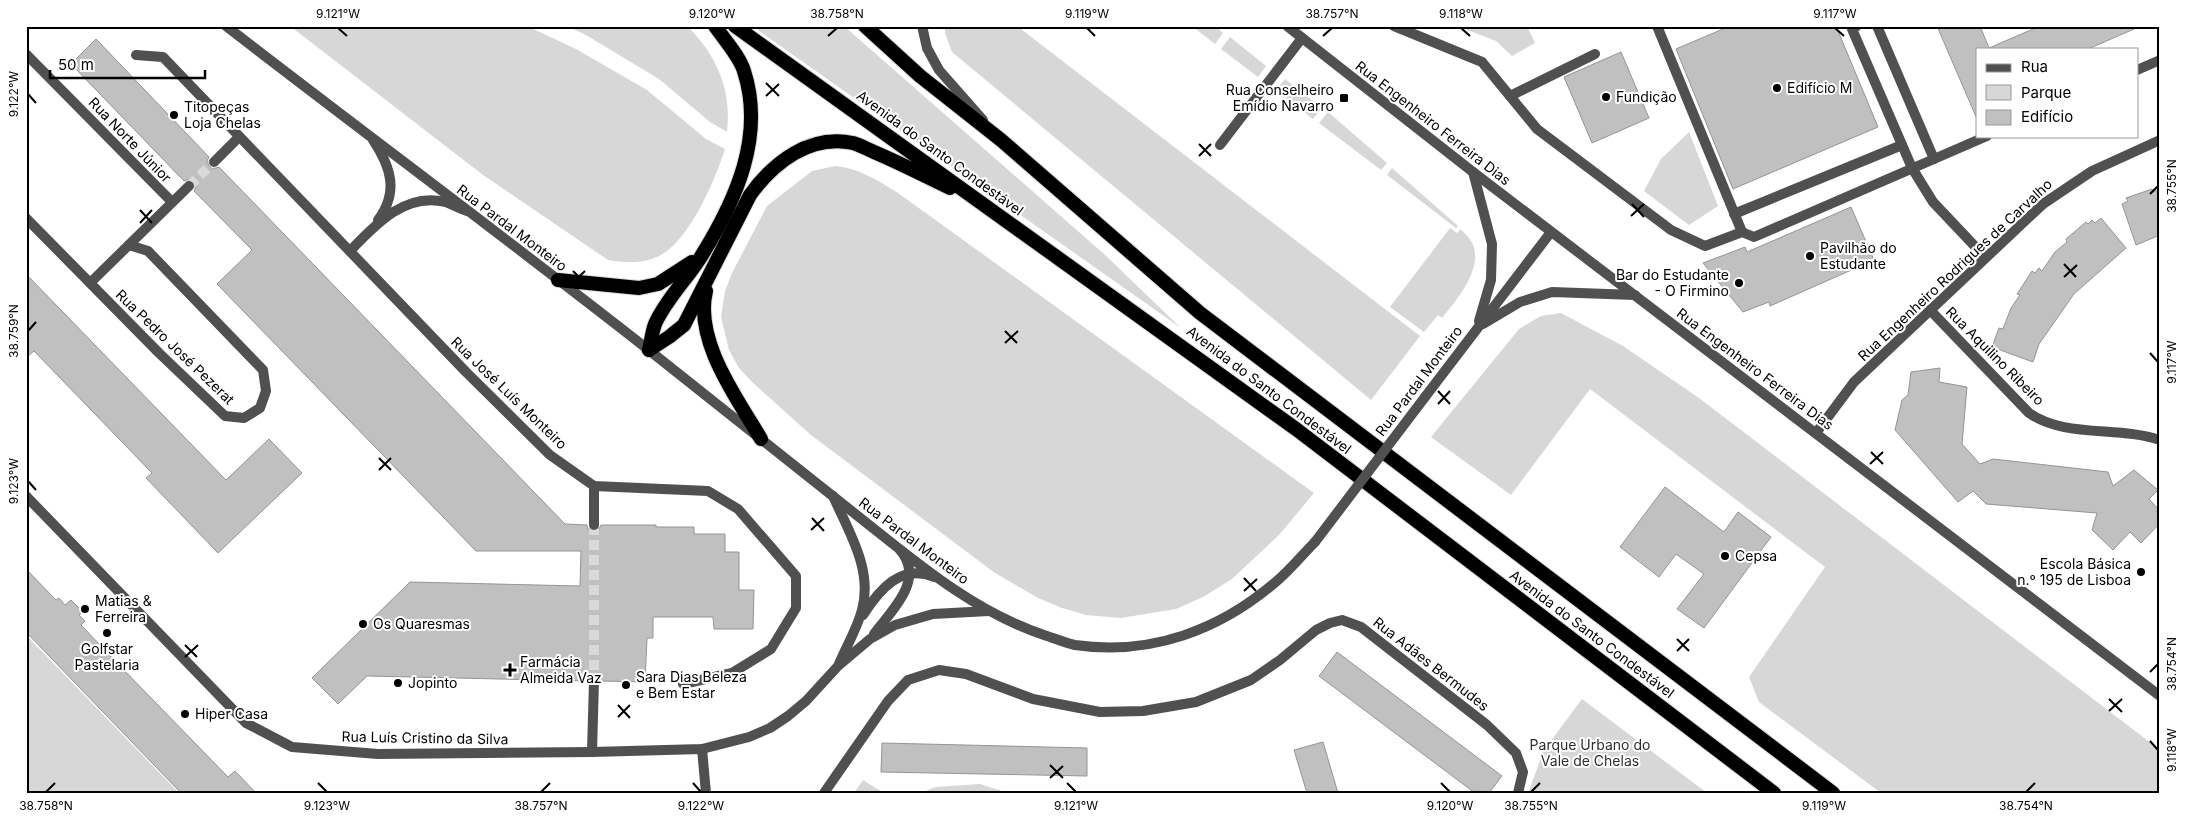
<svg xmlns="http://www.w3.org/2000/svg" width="2186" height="819" viewBox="0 0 2186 819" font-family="Inter,sans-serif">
<rect width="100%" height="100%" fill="#fff"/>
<g fill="#d7d7d7">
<path d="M 290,26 L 527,26 L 576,49 L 647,90 L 706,139 L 725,149 C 715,180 690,239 661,255 C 645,264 626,263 608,260 L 483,175 Z"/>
<path d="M 567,26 L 687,26 C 717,55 732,91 727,132 L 710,122 L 659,79 L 586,35 Z"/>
<path d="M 752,26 L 844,26 L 1104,254 L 1181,328 Z"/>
<path d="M 945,26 L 1017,26 L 1420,336 L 1371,400 L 952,52 L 945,33 Z"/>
<path d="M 1192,26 L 1215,26 L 1223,33 L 1215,44 Z"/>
<path d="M 1457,26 L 1527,26 L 1535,43 L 1512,56 L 1496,41 Z"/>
<path d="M 1230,37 L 1266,66 L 1258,77 L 1221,49 Z"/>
<path d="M 1285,79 L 1322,108 L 1313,119 L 1276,90 Z"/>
<path d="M 1328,112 L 1387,163 L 1381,170 L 1319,123 Z"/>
<path d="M 1689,132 L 1718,206 L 1689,225 L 1644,191 L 1661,159 Z"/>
<path d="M 835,166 C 859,168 877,180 898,193 L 1314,493 L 1279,535 L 1232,579 L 1203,597 L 1176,609 L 1121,618 L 1086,615 L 1062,608 L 1038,598 L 995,573 L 811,435 L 752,382 L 739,368 L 729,350 L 721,317 L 725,291 L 732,273 L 767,206 L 812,171 Z"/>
<path d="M 1392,168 L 1458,226 L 1456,228 L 1387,175 Z"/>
<path d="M 1450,228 L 1457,233 L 1461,229 C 1465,234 1471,239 1473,245 C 1483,269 1456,301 1442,318 L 1438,315 L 1424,332 L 1390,307 Z"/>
<path d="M 1561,313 L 1623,346 L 1699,398 L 2160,750 L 2160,793 L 1881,793 L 1759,702 L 1749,677 L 1825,567 L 1590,389 L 1511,495 L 1431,437 L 1519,329 L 1541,316 Z"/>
<path d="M 26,635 L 179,793 L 26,793 Z"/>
<path d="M 1582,699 L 1707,793 L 1528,793 L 1544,750 Z"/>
<path d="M 863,780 L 884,793 L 854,793 Z"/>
<path d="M 980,784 L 1008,793 L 920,793 L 936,787 Z"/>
</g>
<g fill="#c0c0c0" stroke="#949494">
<path d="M 1730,26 L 1836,26 L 1878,127 L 1733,189 L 1676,49 Z"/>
<path d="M 1937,26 L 1980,26 L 1989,48 L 2040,26 L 2141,26 L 2088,49 L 1977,49 L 1977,119 Z"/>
<path d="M 96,39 L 209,157 L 207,161 L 209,166 L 213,169 L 219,167 L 565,524 L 587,525 L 588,529 L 594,532 L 598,531 L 601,525 L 656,525 L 656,527 L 694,527 L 694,534 L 725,534 L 725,552 L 739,552 L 739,590 L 754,590 L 753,629 L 714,629 L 713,617 L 653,617 L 653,638 L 647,638 L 645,682 L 601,681 L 598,675 L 594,674 L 588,677 L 587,681 L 367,676 L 338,704 L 312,678 L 410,582 L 580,586 L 581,551 L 476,551 L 217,284 L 252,250 L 194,191 L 196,187 L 194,182 L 190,179 L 184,181 L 71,64 Z"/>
<path d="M 1621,52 L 1649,118 L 1592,143 L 1564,77 Z"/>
<path d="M 2152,189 L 2153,192 L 2160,189 L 2160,235 L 2136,245 L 2122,204 L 2128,201 L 2126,198 Z"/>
<path d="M 1851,207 L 1874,260 L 1770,306 L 1769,302 L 1743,312 L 1703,263 L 1745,247 L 1747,252 Z"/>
<path d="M 2101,218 L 2126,248 L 2074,294 L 2039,344 L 2033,362 L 1992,347 L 1999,328 L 2003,329 L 2011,308 L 2020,295 L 2017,294 L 2032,271 L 2035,273 L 2039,268 L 2042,271 L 2055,252 L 2067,242 L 2066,239 L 2086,222 L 2088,224 L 2092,220 L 2095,223 Z"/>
<path d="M 26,274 L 226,480 L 269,439 L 302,473 L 218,553 L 146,478 L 152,473 L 34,351 L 26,358 Z"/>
<path d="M 1940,368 L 1939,382 L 1967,387 L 1962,444 L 1980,464 L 1993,459 L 2108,472 L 2113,486 L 2134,470 L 2158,490 L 2149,499 L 2160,511 L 2160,523 L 2141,543 L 2130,532 L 2113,550 L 2092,530 L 2097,513 L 1986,504 L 1973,491 L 1958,502 L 1895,430 L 1902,400 L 1908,395 L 1911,372 Z"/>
<path d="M 1665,487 L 1724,532 L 1738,512 L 1771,537 L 1704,628 L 1677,609 L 1704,574 L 1676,554 L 1659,577 L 1620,547 Z"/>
<path d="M 26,569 L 56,600 L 59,598 L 65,605 L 71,600 L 83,612 L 79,615 L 85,621 L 81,625 L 120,666 L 228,777 L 235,771 L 256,793 L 181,793 L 26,632 Z"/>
<path d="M 1337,652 L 1502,776 L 1489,793 L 1475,793 L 1319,676 Z"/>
<path d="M 1323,742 L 1338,793 L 1307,793 L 1294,750 Z"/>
<path d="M 882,743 L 1087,748 L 1087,776 L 881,772 Z"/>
</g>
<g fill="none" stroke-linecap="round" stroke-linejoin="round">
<g stroke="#d9d9d9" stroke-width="10" stroke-dasharray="10 5" stroke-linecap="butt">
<path d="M 189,186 L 214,162"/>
<path d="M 594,525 L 594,681"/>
</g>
<g stroke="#dbdbdb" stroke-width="16">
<g id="trunk">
<path d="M 735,26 L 1296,429 L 1774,793"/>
<path d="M 865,26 L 920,76 L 1001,140 L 1200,313 L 1833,793"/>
<path d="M 558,280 L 639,288 L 658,284 L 692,262"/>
<path d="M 706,291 C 694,341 737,398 761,439"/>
<path d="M 649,350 L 669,337 L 684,325 L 750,195 C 774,162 810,134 853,143 C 860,145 867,149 874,152 C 900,163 925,176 950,188"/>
<path d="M 649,350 C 651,342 652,332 655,324 C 666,299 688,278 702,255 C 736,200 765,136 744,71 C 740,57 724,39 715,26"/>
</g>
</g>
<g stroke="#505050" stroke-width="10">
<path d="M 1394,26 L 1482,62 L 1537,129 L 1671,230 L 1705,246 L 1742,232 L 1754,237 L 1987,136"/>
<path d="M 1657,26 L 1742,232"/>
<path d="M 1857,26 L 1852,29 L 1912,168 L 1933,202 L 1985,257"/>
<path d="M 1877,26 L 1934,159"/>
<path d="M 2137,70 L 2160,60"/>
<path d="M 1510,96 L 1595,54"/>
<path d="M 1220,145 L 1302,38"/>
<path d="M 1734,214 L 1902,145"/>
</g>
<g stroke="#505050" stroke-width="10">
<path d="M 26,54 L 172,202"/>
<path d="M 136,55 L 163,57 L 466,372 L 550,455 L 594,486 L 708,491 L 738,509 L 796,576 L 796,608 L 771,649 L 732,673 L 683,684"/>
<path d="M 373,140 C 391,167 399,192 378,220"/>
<path d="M 214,162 L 238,138"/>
<path d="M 26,218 L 159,353 L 225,416 L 244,418 L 260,408 L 266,391 L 263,370 L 148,251 L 129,245"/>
<path d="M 350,251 C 375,225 405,192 445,202 C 452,204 460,209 467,211"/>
<path d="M 90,283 L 189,186"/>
<path d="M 1930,310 L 2029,413 C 2064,438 2119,426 2160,440"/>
<path d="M 1816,433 L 1854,382 L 2043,204 L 2092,171 L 2160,140"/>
<path d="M 26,496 L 246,723 L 292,747 L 378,754 L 592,752 L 702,749 L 749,737 L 770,728 L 788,716 L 806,701 L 838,666 L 870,639 L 895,625 L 933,614 L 989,611"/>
<path d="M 833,496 C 849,532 873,570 862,610 C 857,629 846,647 839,664"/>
<path d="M 594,525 L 594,486"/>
<path d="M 863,615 C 879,590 901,563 934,577"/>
<path d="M 874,634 C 891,611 926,580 900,550"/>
<path d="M 702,749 L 706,793"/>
<path d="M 592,752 L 594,681"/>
<path d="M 824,793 L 888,701 L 908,680 L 939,670 L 966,674 L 1033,699 L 1100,712 L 1143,711 L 1196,702 L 1251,680 L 1280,660 L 1316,630 L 1330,623 L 1342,620 L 1361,627 L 1487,725 L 1516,753 L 1523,772 L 1518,793"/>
</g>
<g stroke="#505050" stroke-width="10">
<path d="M 226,26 C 367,135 510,241 650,351 C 716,403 782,456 849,509 C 909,556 969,610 1044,635 C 1054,638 1065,643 1075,645 C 1151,656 1221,630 1278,580 C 1291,569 1303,554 1315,542"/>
<path d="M 922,26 L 927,48 L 939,70 L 983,120"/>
<path d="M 1287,26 L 1473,172 L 2160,696"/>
<path d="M 1473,172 L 1492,244 L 1491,280 L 1479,321"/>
<path d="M 1483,324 L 1520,302 L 1552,292 L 1635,295"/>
<path d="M 1425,397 L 1551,232"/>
</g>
<use href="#trunk" stroke="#000" stroke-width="14"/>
<path stroke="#505050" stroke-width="10" d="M 1315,542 L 1425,397"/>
</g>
<path fill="none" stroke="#000" stroke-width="2" d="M 338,28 L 347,36M 712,28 L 721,36M 1087,28 L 1095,36M 1461,28 L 1470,36M 1835,28 L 1844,36M 828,36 L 837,28M 1323,36 L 1332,28M 766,83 L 779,96M 28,94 L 36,103M 766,96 L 779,84M 1199,144 L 1211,156M 1199,156 L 1211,144M 2150,194 L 2158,186M 1632,204 L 1644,217M 140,210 L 152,223M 1631,216 L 1644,204M 140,223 L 152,210M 2064,264 L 2076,277M 573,271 L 585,283M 2064,277 L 2077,265M 572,283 L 585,271M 28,331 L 36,322M 1005,331 L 1017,343M 1005,343 L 1018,331M 2150,353 L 2158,362M 1438,391 L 1450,404M 1438,404 L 1450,391M 1871,452 L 1883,464M 379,458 L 391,470M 1870,464 L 1883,452M 379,470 L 391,458M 28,481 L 36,490M 812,518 L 824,531M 811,530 L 824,518M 1244,578 L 1256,591M 1244,591 L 1257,579M 1677,639 L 1689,651M 185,645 L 197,657M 1677,651 L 1689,639M 185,657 L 198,645M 2150,672 L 2158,664M 2109,699 L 2122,712M 618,705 L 630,718M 2109,711 L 2122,699M 618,717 L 630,705M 2150,741 L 2158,750M 1050,765 L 1063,778M 1050,778 L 1063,766M 318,783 L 327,792M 693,783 L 701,792M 1067,783 L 1076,792M 1441,783 L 1450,792M 1816,783 L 1824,792M 46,792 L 55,783M 541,792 L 550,783M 1531,792 L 1540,783M 2026,792 L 2035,783"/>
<g fill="#000" stroke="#fff" stroke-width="2">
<circle cx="1777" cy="88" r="5"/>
<circle cx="1606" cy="97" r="5"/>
<rect x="1339" y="93" width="10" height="10" rx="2.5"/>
<circle cx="174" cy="115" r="5"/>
<circle cx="1810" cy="256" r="5"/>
<circle cx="1739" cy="283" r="5"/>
<circle cx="1725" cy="556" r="5"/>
<circle cx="2141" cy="572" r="5"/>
<circle cx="85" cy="609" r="5"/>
<circle cx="363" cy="624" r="5"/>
<circle cx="107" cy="633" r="5"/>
<path d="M507.5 662.5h5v5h5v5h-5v5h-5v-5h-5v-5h5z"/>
<circle cx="398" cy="683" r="5"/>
<circle cx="626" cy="685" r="5"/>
<circle cx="185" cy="714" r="5"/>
</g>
<g text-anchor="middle" stroke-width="4" stroke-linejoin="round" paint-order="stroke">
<g font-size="14" fill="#000" stroke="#fff" text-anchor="start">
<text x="1787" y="93">Edifício M</text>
<text x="1334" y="95" text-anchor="end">Rua Conselheiro<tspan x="1334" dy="16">Emídio Navarro</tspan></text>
<text x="1616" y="102">Fundição</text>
<text x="184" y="112">Titopeças<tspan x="184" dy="16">Loja Chelas</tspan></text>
<text x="1820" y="253">Pavilhão do<tspan x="1820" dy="16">Estudante</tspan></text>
<text x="1729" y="280" text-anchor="end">Bar do Estudante<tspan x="1729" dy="16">- O Firmino</tspan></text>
<text x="1735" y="561">Cepsa</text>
<text x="2131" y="569" text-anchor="end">Escola Básica<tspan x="2131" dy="16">n.º 195 de Lisboa</tspan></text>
<text x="95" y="606">Matias &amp;<tspan x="95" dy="16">Ferreira</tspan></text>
<text x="373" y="629">Os Quaresmas</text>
<text x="107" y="654" text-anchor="middle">Golfstar<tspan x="107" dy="16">Pastelaria</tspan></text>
<text x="520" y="667">Farmácia<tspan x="520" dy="16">Almeida Vaz</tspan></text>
<text x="636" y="682">Sara Dias Beleza<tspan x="636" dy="16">e Bem Estar</tspan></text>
<text x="408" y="688">Jopinto</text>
<text x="195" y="719">Hiper Casa</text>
</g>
<g font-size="14" fill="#000" stroke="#fff">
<text transform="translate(1433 123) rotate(38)" y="5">Rua Engenheiro Ferreira Dias</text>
<text transform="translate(130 140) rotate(46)" y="5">Rua Norte Júnior</text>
<text transform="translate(940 153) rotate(36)" y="5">Avenida do Santo Condestável</text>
<text transform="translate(512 228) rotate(37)" y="5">Rua Pardal Monteiro</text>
<text transform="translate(1955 270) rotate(-43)" y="5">Rua Engenheiro Rodrigues de Carvalho</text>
<text transform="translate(175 347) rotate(44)" y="5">Rua Pedro José Pezerat</text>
<text transform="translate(1995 356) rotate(45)" y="5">Rua Aquilino Ribeiro</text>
<text transform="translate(1755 369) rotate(37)" y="5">Rua Engenheiro Ferreira Dias</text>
<text transform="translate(1419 381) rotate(-53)" y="5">Rua Pardal Monteiro</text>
<text transform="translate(1269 390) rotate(37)" y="5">Avenida do Santo Condestável</text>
<text transform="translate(509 393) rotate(44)" y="5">Rua José Luís Monteiro</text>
<text transform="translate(914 541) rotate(37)" y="5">Rua Pardal Monteiro</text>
<text transform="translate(1592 634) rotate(37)" y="5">Avenida do Santo Condestável</text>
<text transform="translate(1431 664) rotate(38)" y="5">Rua Adães Bermudes</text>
<text transform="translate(425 738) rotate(1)" y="5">Rua Luís Cristino da Silva</text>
</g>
<g font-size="14" fill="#2e2e2e" stroke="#fff">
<text x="1590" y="750">Parque Urbano do<tspan x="1590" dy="16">Vale de Chelas</tspan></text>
</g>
</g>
<rect width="2186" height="819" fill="none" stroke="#ffffff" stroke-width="55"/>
<rect x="1976" y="48" width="162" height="90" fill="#ffffff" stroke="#999999"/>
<rect x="1986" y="64" width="25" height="8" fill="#505050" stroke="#999999"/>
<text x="2021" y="72" font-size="15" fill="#000000">Rua</text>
<rect x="1986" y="85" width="25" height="15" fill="#d7d7d7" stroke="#999999"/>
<text x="2021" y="98" font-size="15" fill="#000000">Parque</text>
<rect x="1986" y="110" width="25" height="15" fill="#c0c0c0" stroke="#999999"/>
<text x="2021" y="122" font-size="15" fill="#000000">Edifício</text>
<path d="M50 70v8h155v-8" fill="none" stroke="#000000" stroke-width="2.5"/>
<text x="58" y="70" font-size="15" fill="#000000" stroke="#ffffff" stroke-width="4" paint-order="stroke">50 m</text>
<rect x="28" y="28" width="2130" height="764" fill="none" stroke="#000" stroke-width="2"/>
<g font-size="12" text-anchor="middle" fill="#000">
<text x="338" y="18">9.121°W</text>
<text x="712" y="18">9.120°W</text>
<text x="837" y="18">38.758°N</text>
<text x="1087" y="18">9.119°W</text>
<text x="1332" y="18">38.757°N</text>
<text x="1461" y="18">9.118°W</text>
<text x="1835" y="18">9.117°W</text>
<text transform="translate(14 94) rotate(-90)" y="4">9.122°W</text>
<text transform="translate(2172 186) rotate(-90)" y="4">38.755°N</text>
<text transform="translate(14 331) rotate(-90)" y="4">38.759°N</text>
<text transform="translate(2172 362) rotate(-90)" y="4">9.117°W</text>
<text transform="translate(14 481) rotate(-90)" y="4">9.123°W</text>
<text transform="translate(2172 664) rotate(-90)" y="4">38.754°N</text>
<text transform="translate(2172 750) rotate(-90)" y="4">9.118°W</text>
<text x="46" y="810">38.758°N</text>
<text x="327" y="810">9.123°W</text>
<text x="541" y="810">38.757°N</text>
<text x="701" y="810">9.122°W</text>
<text x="1076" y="810">9.121°W</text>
<text x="1450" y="810">9.120°W</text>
<text x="1531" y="810">38.755°N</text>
<text x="1824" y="810">9.119°W</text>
<text x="2026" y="810">38.754°N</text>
</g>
</svg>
